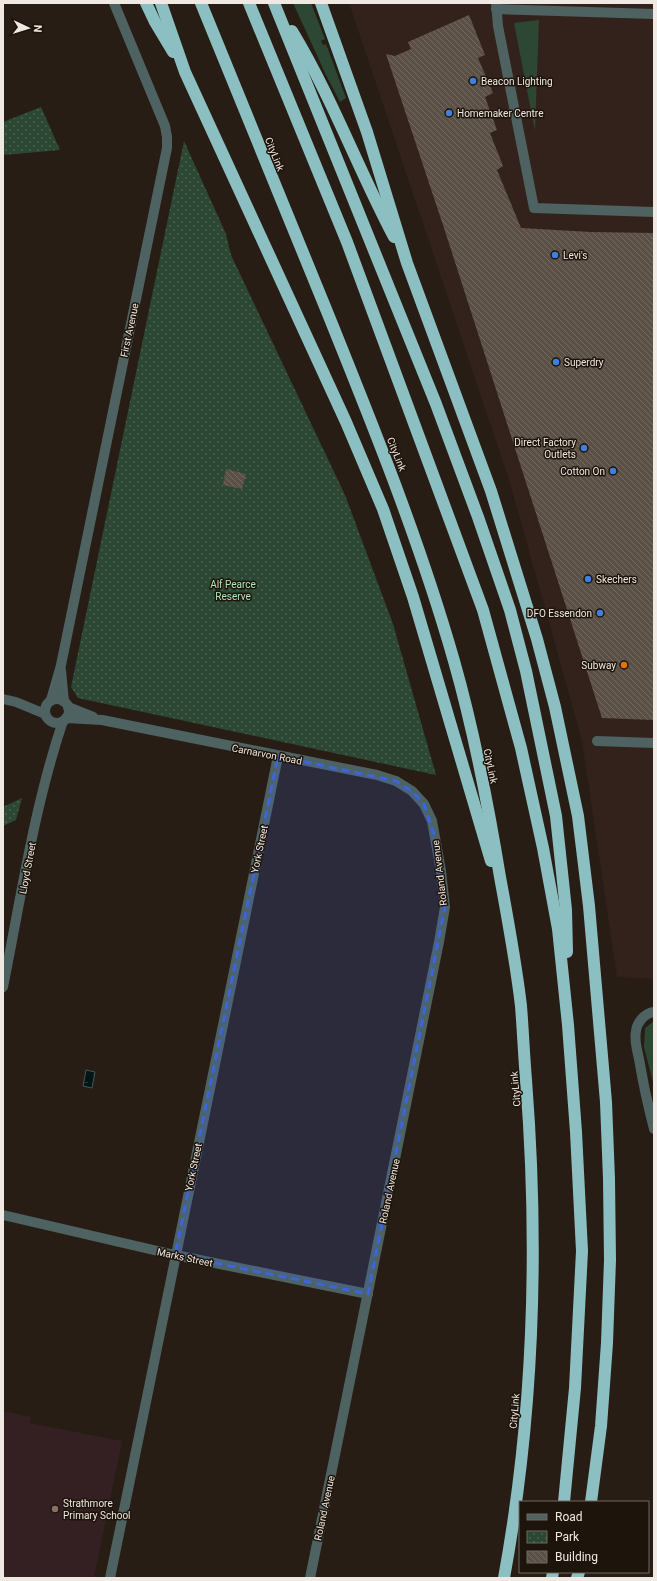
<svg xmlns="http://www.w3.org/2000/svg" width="657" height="1581" viewBox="0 0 657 1581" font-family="Roboto,sans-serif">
<defs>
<pattern id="park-dots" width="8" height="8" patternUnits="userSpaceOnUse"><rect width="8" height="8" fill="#2c4733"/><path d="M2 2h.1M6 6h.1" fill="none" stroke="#4b6250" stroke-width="1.8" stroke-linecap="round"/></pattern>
<pattern id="water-ripples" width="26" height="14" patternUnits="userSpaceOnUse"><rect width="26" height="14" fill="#001617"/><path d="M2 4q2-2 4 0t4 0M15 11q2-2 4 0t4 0" fill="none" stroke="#263838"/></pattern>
<pattern id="building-back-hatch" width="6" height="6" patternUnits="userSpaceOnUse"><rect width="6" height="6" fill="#5b5045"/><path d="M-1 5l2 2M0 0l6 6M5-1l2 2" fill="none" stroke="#736960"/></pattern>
</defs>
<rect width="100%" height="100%" fill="#271d14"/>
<path fill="#33221b" d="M 349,3 L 654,3 L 654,979 L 617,977 L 582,741 L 511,486 Z"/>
<path fill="#342022" d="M 3,1411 L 31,1417 L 30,1423 L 122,1441 L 94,1578 L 3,1578 Z"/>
<g fill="#2c4733">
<path d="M 293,3 L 311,3 L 325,39 L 321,41 L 323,45 L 326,44 L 346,98 L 340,102 L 326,75 Z"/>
<path d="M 539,20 L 535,131 L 514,23 Z"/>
<path d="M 654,1021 L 654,1086 L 644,1047 L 645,1028 Z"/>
</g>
<g fill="url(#park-dots)">
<path d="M 41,107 L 60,150 L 3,155 L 3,122 Z"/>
<path d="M 184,141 L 226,234 L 231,255 L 345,495 L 393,624 L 436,775 L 78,698 L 71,687 Z"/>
<path d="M 22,798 L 16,820 L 3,826 L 3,807 Z"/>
</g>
<path fill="url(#water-ripples)" stroke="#485554" d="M 86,1070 L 95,1072 L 92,1088 L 83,1086 Z"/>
<g fill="url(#building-back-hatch)">
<path d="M 469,15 L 485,55 L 478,58 L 493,93 L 485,97 L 497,130 L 490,133 L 503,166 L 497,170 L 521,228 L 591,232 L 654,233 L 654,720 L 602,718 L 444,228 L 386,54 L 395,56 L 411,49 L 408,42 Z"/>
<path d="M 226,469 L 246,474 L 242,489 L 223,485 Z"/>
</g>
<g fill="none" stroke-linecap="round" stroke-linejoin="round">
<g stroke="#4e6262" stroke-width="10">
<path d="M 496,3 L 498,26 L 534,208 L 654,212"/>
<path d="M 496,9 L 654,14"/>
<path d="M 61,670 L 64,702"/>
<circle cx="57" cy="711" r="12"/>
<path d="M 3,699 L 16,702 L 45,714"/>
<path d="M 51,700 L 61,665 L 167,148 L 167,137 L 165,126 L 114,3"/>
<path d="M 68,707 L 93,717"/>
<path d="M 66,718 L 102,720 L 377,775 L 396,781 L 412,791 L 424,804 L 432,821 L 441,871 L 445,907 L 439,942 L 310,1578"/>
<path d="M 597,741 L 654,743"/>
<path d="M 3,987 C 21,898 34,807 63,721"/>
<path d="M 654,1012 C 645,1013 637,1022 636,1031 C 634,1040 637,1050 639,1059 C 643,1083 648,1106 654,1129"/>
<path d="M 3,1215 L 175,1255 L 368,1294"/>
<path d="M 110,1578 L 278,756"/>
</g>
<g stroke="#8cbfc1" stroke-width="12">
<path d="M 146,3 L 155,22 L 173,52"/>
<path d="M 161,3 L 185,72 L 346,422 L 383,509 L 413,597 L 491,861"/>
<path d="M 201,3 C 244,106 286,210 328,314 C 374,428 420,542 454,661 C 474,731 488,804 500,877 C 508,920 516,963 521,1006 C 523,1031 524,1056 526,1080 C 539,1246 534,1414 504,1578"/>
<path d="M 249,3 L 347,242 L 483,610 L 521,748 L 543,848 L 558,929 L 568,1025 L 576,1132 L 582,1251 L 575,1388 L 564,1502"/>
<path d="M 274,3 L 436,404 L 478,517 L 510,610 L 526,671 L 556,816 L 566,910 L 567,952"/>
<path d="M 321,3 L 367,132 L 407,263 L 491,491 L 537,639 L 555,707 L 578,816 L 589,906 L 606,1102 L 609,1179 L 610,1260 L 607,1343 L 601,1426 L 591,1502"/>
<path d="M 292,31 C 332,97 358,169 394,237"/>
<path d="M 552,1578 L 553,1572"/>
<path d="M 577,1578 L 579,1572"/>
</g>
</g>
<path fill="#3d65da" fill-opacity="0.2" stroke="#3d65da" stroke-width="3" stroke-dasharray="8 5" stroke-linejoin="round" d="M 278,756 L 396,781 L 412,791 L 424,804 L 435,837 L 445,907 L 368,1294 L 175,1255 Z"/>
<g fill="#3f7fe0" stroke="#1d140b" stroke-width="1.5">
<circle cx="473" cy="81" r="4"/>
<circle cx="449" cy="113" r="4"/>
<circle cx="555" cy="255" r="4"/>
<circle cx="556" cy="362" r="4"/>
<circle cx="584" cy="448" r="4"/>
<circle cx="613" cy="471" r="4"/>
<circle cx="588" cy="579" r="4"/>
<circle cx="600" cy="613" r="4"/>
</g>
<circle fill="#e8710a" stroke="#1d140b" stroke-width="1.5" cx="624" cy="665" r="4"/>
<circle fill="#8d6e63" stroke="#1d140b" stroke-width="1.5" cx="55" cy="1509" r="4"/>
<g text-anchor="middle" stroke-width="3" stroke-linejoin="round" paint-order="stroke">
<g font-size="10" fill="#f0e8e2" stroke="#1d140b" text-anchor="start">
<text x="481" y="85">Beacon Lighting</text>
<text x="457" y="117">Homemaker Centre</text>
<text x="563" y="259">Levi's</text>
<text x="564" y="366">Superdry</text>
<text x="576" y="446" text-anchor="end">Direct Factory<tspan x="576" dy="12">Outlets</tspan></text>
<text x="605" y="475" text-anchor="end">Cotton On</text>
<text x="596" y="583">Skechers</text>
<text x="592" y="617" text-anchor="end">DFO Essendon</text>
<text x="616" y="669" text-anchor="end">Subway</text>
<text x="63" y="1507">Strathmore<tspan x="63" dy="12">Primary School</tspan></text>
</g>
<g font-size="10" fill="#f0e8e2" stroke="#1d140b">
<text transform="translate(275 154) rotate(68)" y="4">CityLink</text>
<text transform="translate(129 330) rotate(-78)" y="4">First Avenue</text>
<text transform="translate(397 454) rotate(68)" y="4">CityLink</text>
<text transform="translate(267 754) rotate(11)" y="4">Carnarvon Road</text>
<text transform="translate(491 766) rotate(78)" y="4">CityLink</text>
<text transform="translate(259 849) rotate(-78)" y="4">York Street</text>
<text transform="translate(27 868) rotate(-79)" y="4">Lloyd Street</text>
<text transform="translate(439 873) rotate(-97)" y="4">Roland Avenue</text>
<text transform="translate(515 1089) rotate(-95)" y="4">CityLink</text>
<text transform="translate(193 1167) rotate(-78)" y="4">York Street</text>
<text transform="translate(389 1191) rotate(-78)" y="4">Roland Avenue</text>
<text transform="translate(185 1257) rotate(12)" y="4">Marks Street</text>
<text transform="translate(514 1411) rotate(-85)" y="4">CityLink</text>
<text transform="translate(324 1508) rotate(-78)" y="4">Roland Avenue</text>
</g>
<g font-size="10" fill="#ade6bb" stroke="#1d140b">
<text x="233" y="588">Alf Pearce<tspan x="233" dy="12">Reserve</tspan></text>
</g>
</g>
<rect width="657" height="1581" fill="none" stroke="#f0e8e2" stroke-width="8"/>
<rect x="519" y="1501" width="130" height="72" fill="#1d140b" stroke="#716961"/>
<rect x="527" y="1514" width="20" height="6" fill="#4e6262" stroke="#716961"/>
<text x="555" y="1521" font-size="12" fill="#f0e8e2">Road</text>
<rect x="527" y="1531" width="20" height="12" fill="url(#park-dots)" stroke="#716961"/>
<text x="555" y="1541" font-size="12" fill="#f0e8e2">Park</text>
<rect x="527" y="1551" width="20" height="12" fill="url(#building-back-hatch)" stroke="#716961"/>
<text x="555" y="1561" font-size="12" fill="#f0e8e2">Building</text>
<g transform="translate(28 28) rotate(94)" stroke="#1d140b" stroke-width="3" paint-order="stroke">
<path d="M0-3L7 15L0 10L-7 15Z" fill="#f0e8e2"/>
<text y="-6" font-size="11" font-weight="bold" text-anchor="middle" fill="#f0e8e2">N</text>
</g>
</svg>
